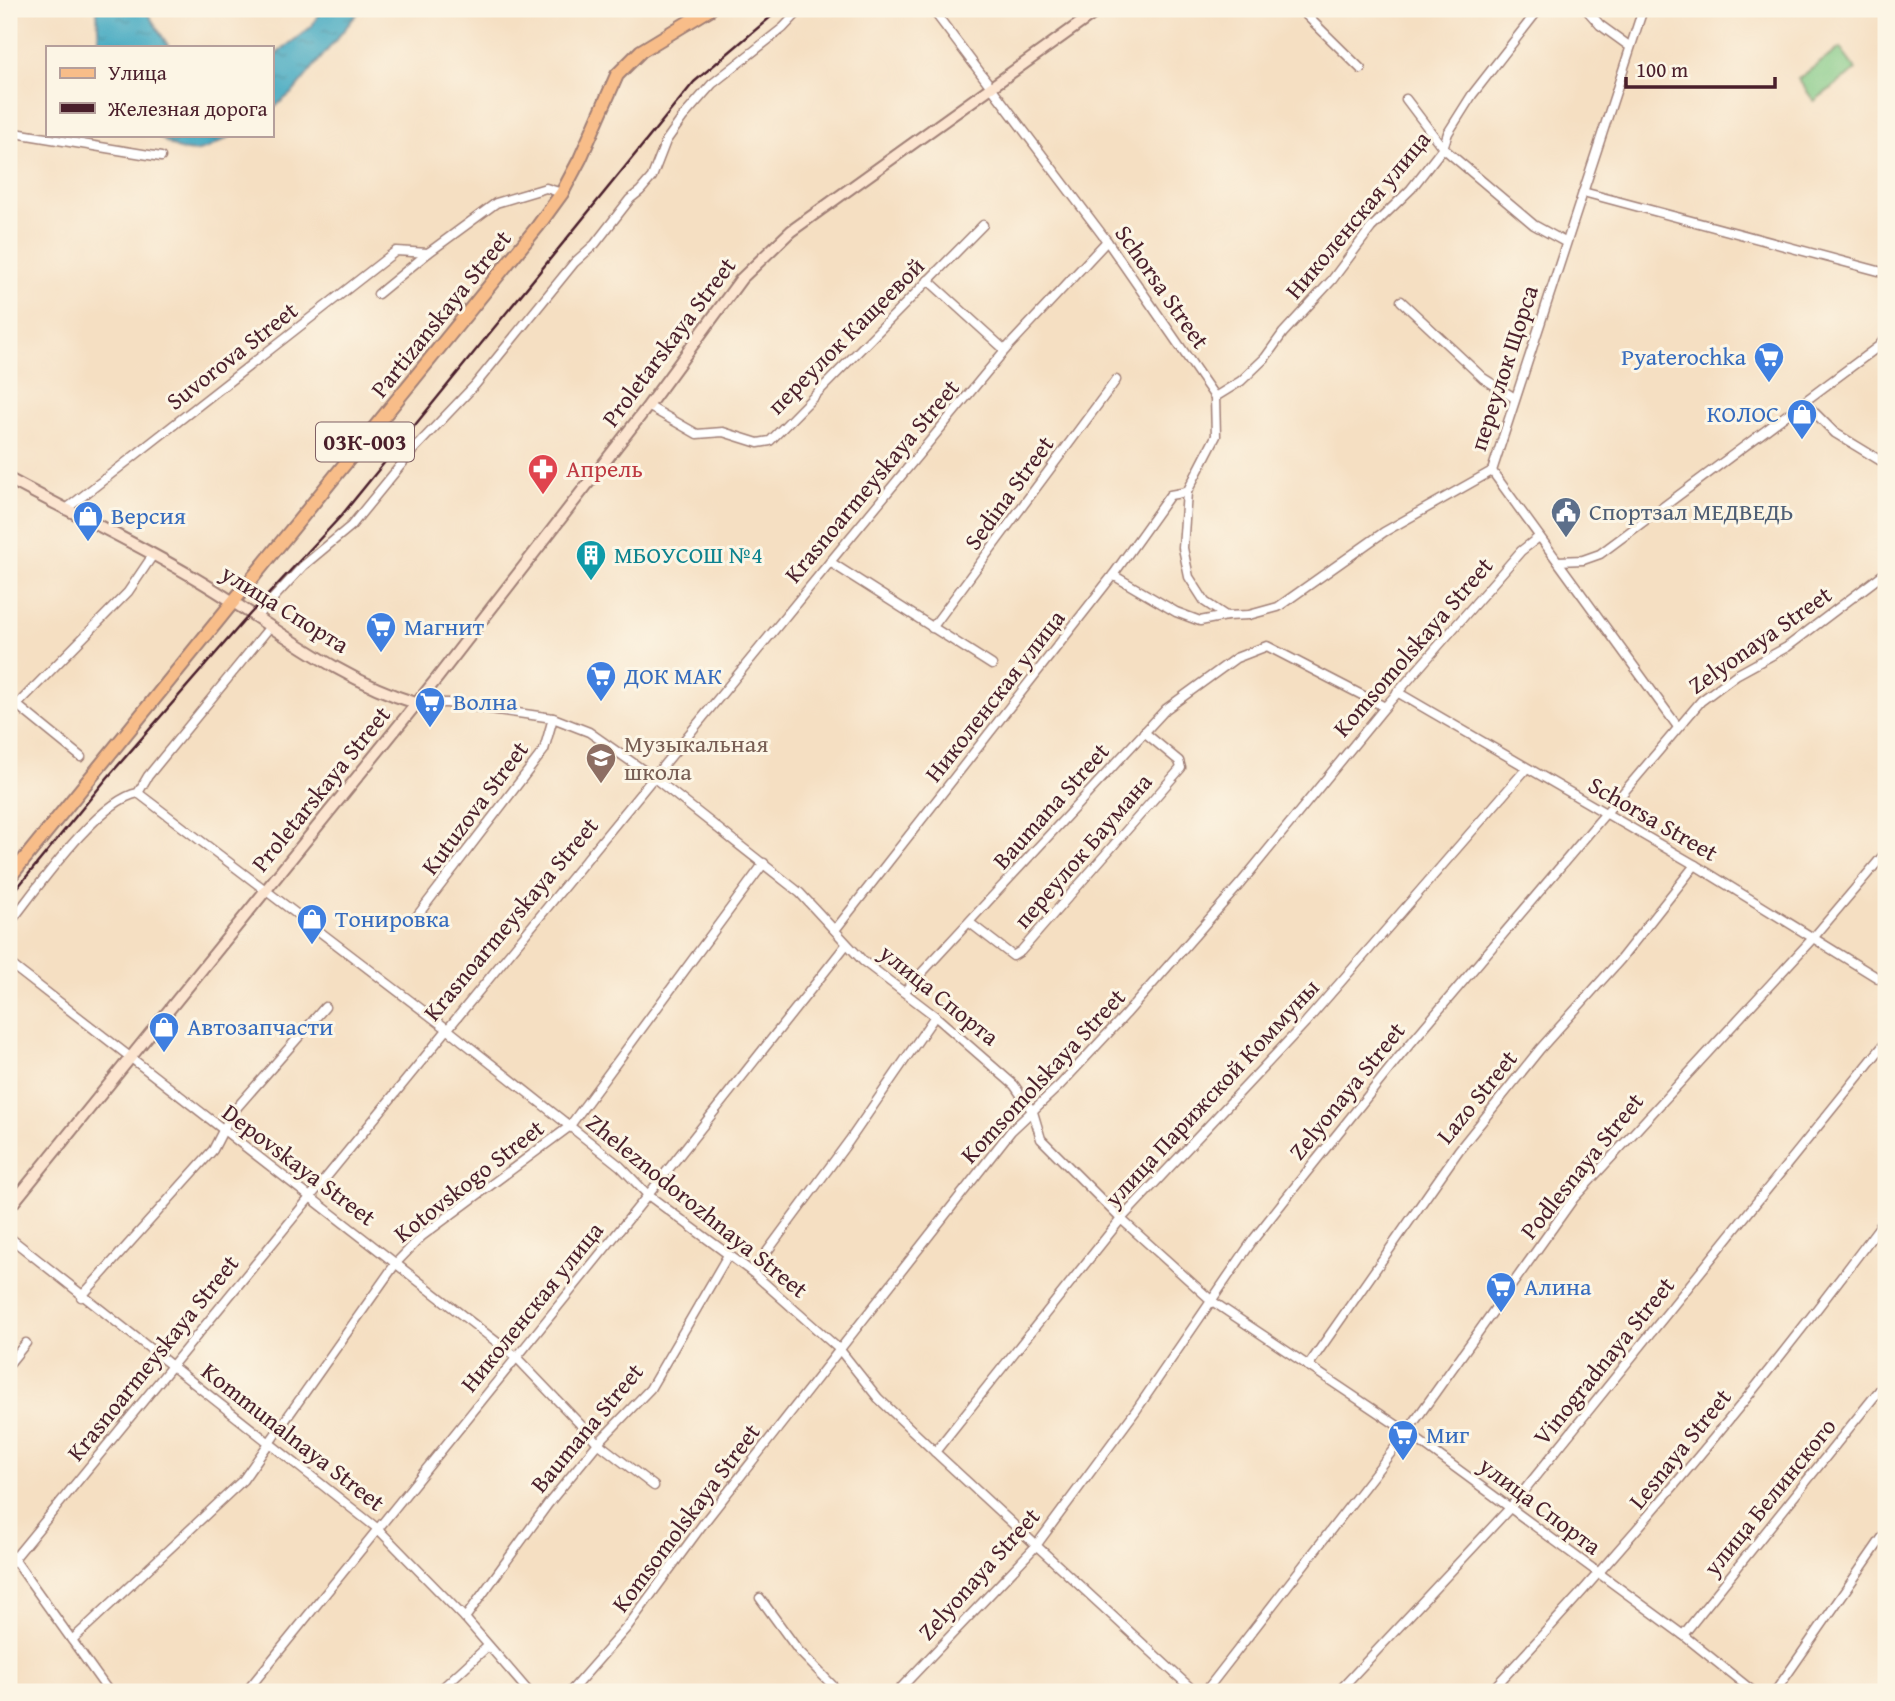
<svg xmlns="http://www.w3.org/2000/svg" width="1895" height="1701" viewBox="0 0 1895 1701" font-family="'Gentium Book Plus',serif">
<defs>
<pattern id="water-ripples" width="26" height="14" patternUnits="userSpaceOnUse" patternTransform="scale(1.75)"><rect width="26" height="14" fill="#41a8c1"/><path d="M2 4q2-2 4 0t4 0M15 11q2-2 4 0t4 0" fill="none" stroke="#38889d"/></pattern>
</defs>
<rect width="100%" height="100%" fill="#fcf5e5"/>
<filter id="ink" filterUnits="userSpaceOnUse"><feTurbulence type="fractalNoise" baseFrequency=".0143" numOctaves="2"/><feDisplacementMap in="SourceGraphic" scale="14" xChannelSelector="R" yChannelSelector="G"/><feConvolveMatrix kernelMatrix="1 2 1 2 8 2 1 2 1" color-interpolation-filters="sRGB"/></filter>
<filter id="wash" filterUnits="userSpaceOnUse"><feTurbulence type="fractalNoise" baseFrequency=".00686" numOctaves="4" result="noise"/><feDisplacementMap in="SourceGraphic" scale="28" xChannelSelector="R" yChannelSelector="G"/><feGaussianBlur stdDeviation="1.57" result="paint"/><feColorMatrix in="noise" values="0 0 0 0 0 0 0 0 0 0 0 0 0 0 0 0 0 1.4 0 .05"/><feComposite in="paint" operator="in"/></filter>
<g filter="url(#wash)">
<rect width="100%" height="100%" fill="#f5dfc2"/>
<path fill="#7ec783" stroke="#647357" stroke-width="2" d="M 1840,48 L 1856,70 L 1814,101 L 1798,79 Z"/>
<g fill="url(#water-ripples)" stroke="#466476" stroke-width="2">
<path d="M 97,9 L 145,9 L 169,47 L 99,47 Z"/>
<path d="M 322,9 L 361,9 L 294,91 L 271,110 L 271,58 L 311,27 Z"/>
<path d="M 157,135 L 233,135 C 201,153 187,161 157,135 Z"/>
</g>
</g>
<g filter="url(#ink)">
<g fill="none" stroke-linecap="round" stroke-linejoin="round">
<g stroke="#a07f76" stroke-width="11">
<g id="street">
<path d="M 926,9 L 936,14 L 1107,241 L 1215,397 L 1216,436 L 1187,492 L 1183,548 L 1189,577 L 1205,602 L 1226,616 L 1249,615 L 1278,607 L 1384,532 L 1492,471 L 1643,9"/>
<path d="M 1300,9 L 1361,69"/>
<path d="M 1586,9 L 1600,25 L 1629,46"/>
<path d="M 1406,99 L 1443,148 L 1534,225 L 1565,242"/>
<path d="M 9,132 L 161,157"/>
<path d="M 1583,192 L 1886,273"/>
<path d="M 928,280 L 1005,350"/>
<path d="M 378,294 L 428,253"/>
<path d="M 1401,301 L 1483,378 L 1513,397"/>
<path d="M 1215,397 L 1241,381 L 1265,358 L 1283,333 L 1332,280 L 1371,228 L 1411,189 L 1443,148 L 1448,133 L 1472,95 L 1539,9"/>
<path d="M 1805,403 L 1835,433 L 1886,464"/>
<path d="M 648,406 L 697,434 L 723,432 L 758,443 L 770,441 L 983,225"/>
<path d="M 1492,471 L 1678,727"/>
<path d="M 65,510 L 396,251 L 428,253 L 496,203 L 546,188 L 562,193"/>
<path d="M 1558,561 L 1583,560 L 1600,554 L 1879,346 L 1886,337"/>
<path d="M 830,562 L 992,665"/>
<path d="M 1113,575 L 1176,612 L 1200,621 L 1226,616"/>
<path d="M 255,618 L 303,566 L 351,526 L 414,449 L 475,385 L 574,263 L 595,244 L 630,199 L 640,191 L 652,177 L 666,141 L 683,117 L 712,84 L 783,28 L 801,9"/>
<path d="M 932,628 L 1116,380"/>
<path d="M 1397,692 L 1695,865 L 1886,983"/>
<path d="M 416,703 L 447,703 L 553,718 L 589,732 L 653,777 L 800,893 L 863,961 L 935,1016 L 1014,1085 L 1033,1112 L 1041,1139 L 1121,1219 L 1212,1301 L 1407,1432 L 1683,1635 L 1754,1692"/>
<path d="M 17,705 L 81,757"/>
<path d="M 9,713 L 128,592 L 153,555"/>
<path d="M 138,793 L 446,1028 L 620,1166 L 648,1195 L 752,1272 L 840,1350 L 878,1398 L 935,1452 L 1195,1692"/>
<path d="M 417,916 L 544,750 L 553,718"/>
<path d="M 970,923 L 1013,956 L 1021,951 L 1181,768 L 1179,761 L 1144,732"/>
<path d="M 9,924 C 36,890 98,800 138,793 L 148,776 L 269,628"/>
<path d="M 835,930 L 1113,575 L 1170,495 L 1187,492"/>
<path d="M 9,963 L 516,1357 L 598,1443 L 654,1486"/>
<path d="M 904,992 L 1166,709 L 1236,658 L 1267,646 L 1385,707"/>
<path d="M 9,1237 L 378,1529 L 465,1618 L 529,1692"/>
<path d="M 752,1272 L 849,1141 L 935,1016"/>
<path d="M 81,1297 L 213,1150 L 232,1113 L 325,1007"/>
<path d="M 9,1364 L 26,1343"/>
<path d="M 1308,1366 L 1459,1150 L 1540,1049 L 1620,960 L 1695,865"/>
<path d="M 935,1452 L 1121,1219 L 1305,1023 L 1526,769"/>
<path d="M 9,1552 L 109,1692"/>
<path d="M 9,1565 L 830,562 L 1005,350 L 1107,241"/>
<path d="M 760,1598 L 798,1650 L 839,1692"/>
<path d="M 465,1618 L 548,1504 L 598,1443 L 650,1389 L 728,1255"/>
<path d="M 1683,1635 L 1886,1382"/>
<path d="M 72,1640 L 243,1480 L 396,1263 L 422,1236 L 569,1127 L 764,863"/>
<path d="M 246,1692 L 648,1195 L 846,945"/>
<path d="M 438,1692 L 488,1646"/>
<path d="M 570,1692 L 628,1626 L 703,1524 L 1011,1131 L 1060,1085 L 1126,1014 L 1240,884 L 1385,707 L 1521,551 L 1539,537"/>
<path d="M 897,1692 L 1035,1547 L 1137,1409 L 1253,1240 L 1294,1188 L 1399,1057 L 1701,701 L 1736,675 L 1787,647 L 1886,572"/>
<path d="M 1205,1692 L 1407,1432 L 1574,1198 L 1814,937 L 1886,852"/>
<path d="M 1338,1692 L 1509,1509 L 1886,1042"/>
<path d="M 1490,1692 C 1631,1542 1763,1384 1886,1218"/>
<path d="M 1775,1692 L 1886,1532"/>
</g>
</g>
<g stroke="#a07f76" stroke-width="14">
<g id="secondary">
<path d="M 9,479 C 71,513 137,543 198,580 C 269,622 336,679 416,703"/>
<path d="M 9,1208 L 438,677 L 648,406 L 741,279 L 791,231 L 1100,9"/>
</g>
</g>
<g stroke="#a07f76" stroke-width="16">
<path id="primary" d="M 9,878 L 538,226 L 562,193 L 580,159 L 617,75 L 641,51 L 710,9"/>
</g>
<use href="#street" stroke="#fff" stroke-width="8"/>
<use href="#secondary" stroke="#fce5d0" stroke-width="10"/>
<use href="#primary" stroke="#f8bd89" stroke-width="12"/>
<path stroke="#4a1f2b" stroke-width="2.5" d="M 9,898 L 108,777 L 250,614 L 341,516 L 694,82 L 780,9"/>
</g>
</g>
<defs>
<g id="supermarket-pin" transform="scale(1.575)"><path d="M0 17L-7.5 6A9.5 9.5 0 1 1 7.5 6Z" fill="#3f7fe0" stroke="#fcf5e5"/><path d="M-6-5.5h2.5l.6 2H6L4.5 2H-2.5L-4.4-4H-6ZM-1.5 3.2a1.3 1.3 0 1 0 .1 0ZM3 3.2a1.3 1.3 0 1 0 .1 0Z" fill="#fff"/></g>
<g id="shop-pin" transform="scale(1.575)"><path d="M0 17L-7.5 6A9.5 9.5 0 1 1 7.5 6Z" fill="#3f7fe0" stroke="#fcf5e5"/><path d="M-5-2.5h2.3a2.7 3.5 0 0 1 5.4 0H5L5.5 6h-11ZM-1.5-2.5h3a1.5 2.3 0 0 0-3 0Z" fill="#fff"/></g>
<g id="pharmacy-pin" transform="scale(1.575)"><path d="M0 17L-7.5 6A9.5 9.5 0 1 1 7.5 6Z" fill="#e0444e" stroke="#fcf5e5"/><path d="M-2-6h4v4h4v4h-4v4h-4v-4h-4v-4h4Z" fill="#fff"/></g>
<g id="civic-pin" transform="scale(1.575)"><path d="M0 17L-7.5 6A9.5 9.5 0 1 1 7.5 6Z" fill="#5c6f8a" stroke="#fcf5e5"/><path d="M-.6-6.5H3V-4.5H.6V-3L4-1V1h2V6H-6V1h2V-1L-.6-3ZM-1.2 2.5V6h2.4V2.5Z" fill="#fff"/></g>
<g id="building-pin" transform="scale(1.575)"><path d="M0 17L-7.5 6A9.5 9.5 0 1 1 7.5 6Z" fill="#0f9aa8" stroke="#fcf5e5"/><path d="M-4-6H4V6H1V3H-1V6H-4ZM-2.5-4.3h1.7v1.8h-1.7ZM.8-4.3h1.7v1.8H.8ZM-2.5-1h1.7V.8h-1.7ZM.8-1h1.7V.8H.8Z" fill="#fff"/></g>
<g id="school-pin" transform="scale(1.575)"><path d="M0 17L-7.5 6A9.5 9.5 0 1 1 7.5 6Z" fill="#8d6e63" stroke="#fcf5e5"/><path d="M0-5L7-2L0 1L-7-2ZM-4 1L0 2.5L4 1V4Q0 6-4 4Z" fill="#fff"/></g>
</defs>
<g fill-rule="evenodd">
<use href="#supermarket-pin" x="1769" y="357"/>
<use href="#shop-pin" x="1802" y="414"/>
<use href="#pharmacy-pin" x="543" y="469"/>
<use href="#civic-pin" x="1566" y="512"/>
<use href="#shop-pin" x="88" y="516"/>
<use href="#building-pin" x="591" y="555"/>
<use href="#supermarket-pin" x="381" y="627"/>
<use href="#supermarket-pin" x="601" y="676"/>
<use href="#supermarket-pin" x="430" y="702"/>
<use href="#school-pin" x="601" y="758"/>
<use href="#shop-pin" x="312" y="919"/>
<use href="#shop-pin" x="164" y="1027"/>
<use href="#supermarket-pin" x="1501" y="1287"/>
<use href="#supermarket-pin" x="1403" y="1435"/>
</g>
<g text-anchor="middle" stroke-width="6" stroke-linejoin="round" paint-order="stroke">
<rect fill="#fcf5e5" stroke="#7f5f63" stroke-width="2" x="316" y="422.5" width="98" height="39" rx="5"/>
<g font-size="23" font-weight="bold" fill="#4a1f2b">
<text x="365" y="450">03К-003</text>
</g>
<g font-size="24" fill="#4a1f2b" stroke="#fcf5e5">
<text transform="translate(1358 215) rotate(-50)" y="8">Николенская улица</text>
<text transform="translate(1162 287) rotate(55)" y="8">Schorsa Street</text>
<text transform="translate(441 314) rotate(-51)" y="8">Partizanskaya Street</text>
<text transform="translate(846 336) rotate(-45)" y="8">переулок Кащеевой</text>
<text transform="translate(669 342) rotate(-53)" y="8">Proletarskaya Street</text>
<text transform="translate(232 356) rotate(-38)" y="8">Suvorova Street</text>
<text transform="translate(1504 368) rotate(-72)" y="8">переулок Щорса</text>
<text transform="translate(872 481) rotate(-50)" y="8">Krasnoarmeyskaya Street</text>
<text transform="translate(1009 493) rotate(-54)" y="8">Sedina Street</text>
<text transform="translate(285 609) rotate(32)" y="8">улица Спорта</text>
<text transform="translate(1760 640) rotate(-35)" y="8">Zelyonaya Street</text>
<text transform="translate(1413 647) rotate(-49)" y="8">Komsomolskaya Street</text>
<text transform="translate(995 696) rotate(-52)" y="8">Николенская улица</text>
<text transform="translate(321 789) rotate(-51)" y="8">Proletarskaya Street</text>
<text transform="translate(1051 806) rotate(-48)" y="8">Baumana Street</text>
<text transform="translate(475 808) rotate(-53)" y="8">Kutuzova Street</text>
<text transform="translate(1653 819) rotate(30)" y="8">Schorsa Street</text>
<text transform="translate(1083 851) rotate(-49)" y="8">переулок Баумана</text>
<text transform="translate(511 919) rotate(-50)" y="8">Krasnoarmeyskaya Street</text>
<text transform="translate(939 995) rotate(39)" y="8">улица Спорта</text>
<text transform="translate(1043 1076) rotate(-47)" y="8">Komsomolskaya Street</text>
<text transform="translate(1347 1091) rotate(-51)" y="8">Zelyonaya Street</text>
<text transform="translate(1212 1093) rotate(-47)" y="8">улица Парижской Коммуны</text>
<text transform="translate(1477 1097) rotate(-51)" y="8">Lazo Street</text>
<text transform="translate(299 1165) rotate(37)" y="8">Depovskaya Street</text>
<text transform="translate(1582 1166) rotate(-51)" y="8">Podlesnaya Street</text>
<text transform="translate(469 1181) rotate(-38)" y="8">Kotovskogo Street</text>
<text transform="translate(697 1206) rotate(39)" y="8">Zheleznodorozhnaya Street</text>
<text transform="translate(532 1307) rotate(-51)" y="8">Николенская улица</text>
<text transform="translate(153 1358) rotate(-51)" y="8">Krasnoarmeyskaya Street</text>
<text transform="translate(1604 1361) rotate(-51)" y="8">Vinogradnaya Street</text>
<text transform="translate(587 1428) rotate(-50)" y="8">Baumana Street</text>
<text transform="translate(293 1437) rotate(38)" y="8">Kommunalnaya Street</text>
<text transform="translate(1680 1449) rotate(-51)" y="8">Lesnaya Street</text>
<text transform="translate(1770 1497) rotate(-51)" y="8">улица Белинского</text>
<text transform="translate(1540 1506) rotate(37)" y="8">улица Спорта</text>
<text transform="translate(686 1518) rotate(-53)" y="8">Komsomolskaya Street</text>
<text transform="translate(979 1574) rotate(-48)" y="8">Zelyonaya Street</text>
</g>
<g font-size="24" fill="#366cbe" stroke="#fcf5e5" text-anchor="start">
<text x="1746" y="365" text-anchor="end">Pyaterochka</text>
<text x="1779" y="422" text-anchor="end">КОЛОС</text>
<text x="111" y="524">Версия</text>
<text x="404" y="635">Магнит</text>
<text x="624" y="684">ДОК МАК</text>
<text x="453" y="710">Волна</text>
<text x="335" y="927">Тонировка</text>
<text x="187" y="1035">Автозапчасти</text>
<text x="1524" y="1295">Алина</text>
<text x="1426" y="1443">Миг</text>
</g>
<g font-size="24" fill="#be3a42" stroke="#fcf5e5" text-anchor="start">
<text x="566" y="477">Апрель</text>
</g>
<g font-size="24" fill="#4e5e75" stroke="#fcf5e5" text-anchor="start">
<text x="1589" y="520">Спортзал МЕДВЕДЬ</text>
</g>
<g font-size="24" fill="#0d838f" stroke="#fcf5e5" text-anchor="start">
<text x="614" y="563">МБОУСОШ №4</text>
</g>
<g font-size="24" fill="#785e54" stroke="#fcf5e5" text-anchor="start">
<text x="624" y="752">Музыкальная<tspan x="624" dy="28">школа</tspan></text>
</g>
</g>
<rect width="1895" height="1701" fill="none" stroke="#fcf5e5" stroke-width="35"/>
<rect x="46" y="46" width="228" height="91" fill="#fcf5e5" stroke="#b59f9b" stroke-width="2"/>
<rect x="60" y="68" width="35" height="10" fill="#f8bd89" stroke="#b59f9b" stroke-width="2"/>
<text x="108" y="80" font-size="21" fill="#4a1f2b">Улица</text>
<rect x="60" y="103" width="35" height="10" fill="#4a1f2b" stroke="#b59f9b" stroke-width="2"/>
<text x="108" y="116" font-size="21" fill="#4a1f2b">Железная дорога</text>
<path d="M1626 77v10h149v-10" fill="none" stroke="#4a1f2b" stroke-width="3.5"/>
<text x="1636" y="77" font-size="21" fill="#4a1f2b" stroke="#fcf5e5" stroke-width="5" paint-order="stroke">100 m</text>
</svg>
